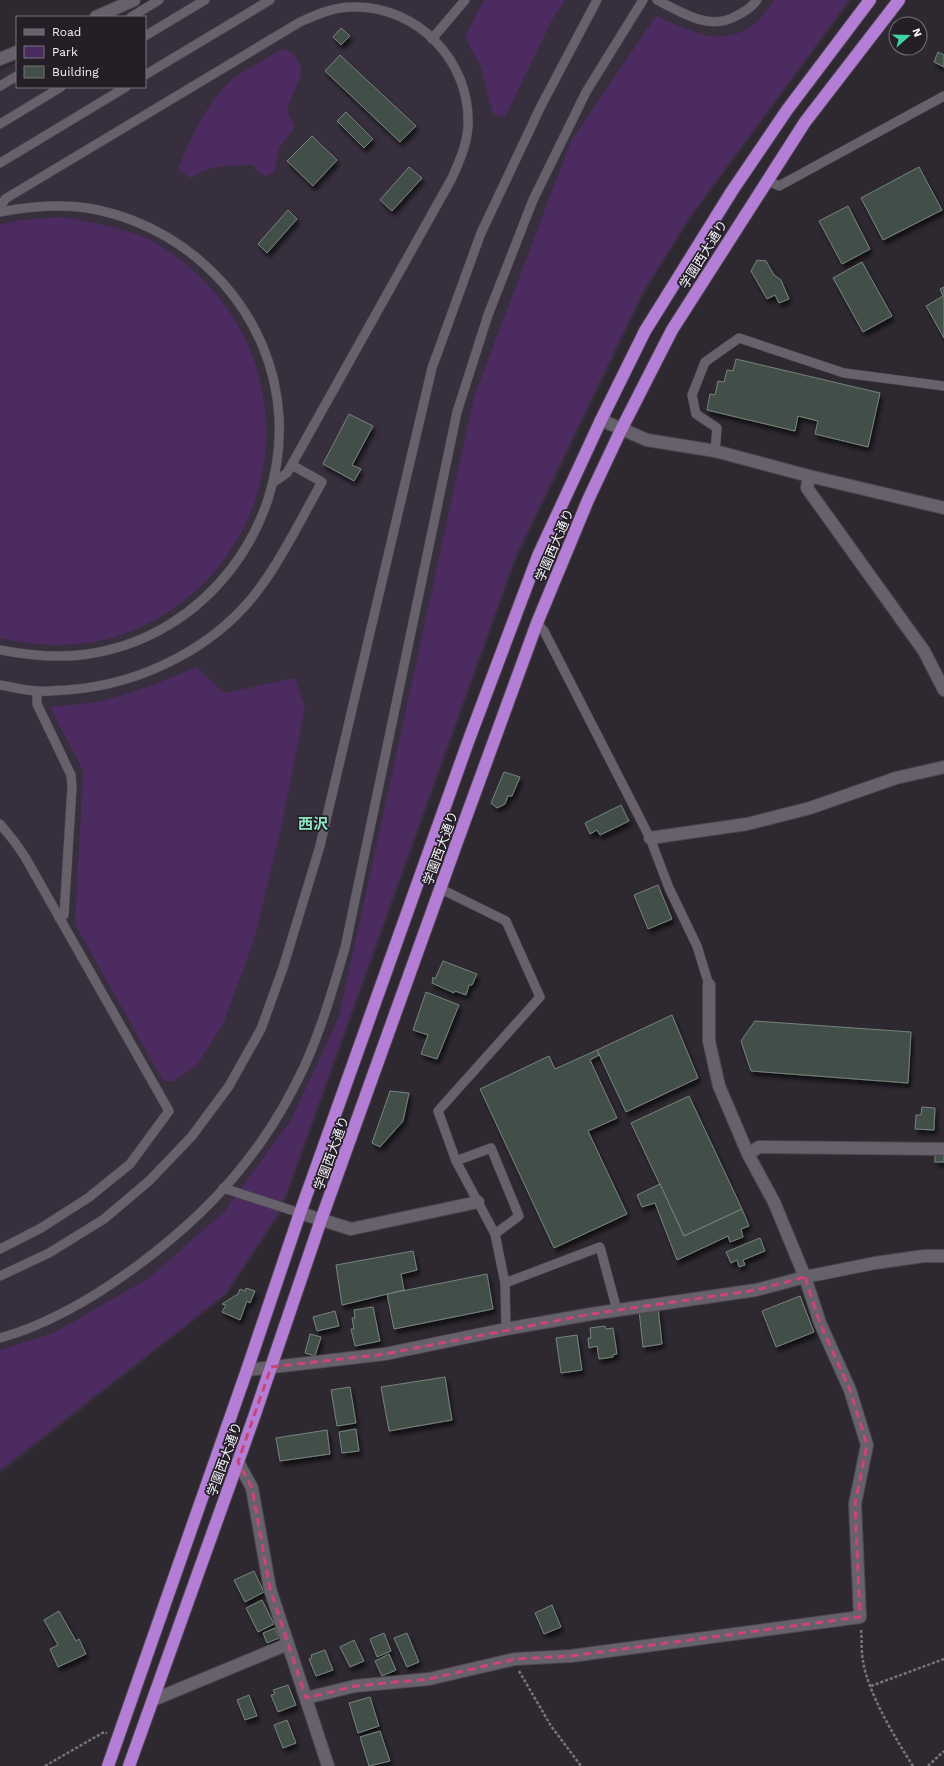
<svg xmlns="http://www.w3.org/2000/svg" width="944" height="1766" viewBox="0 0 944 1766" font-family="'Work Sans','Noto Sans JP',sans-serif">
<defs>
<filter id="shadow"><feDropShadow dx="2.5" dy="4.5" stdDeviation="2" flood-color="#0009"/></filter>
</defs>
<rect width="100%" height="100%" fill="#2e2931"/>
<path fill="#372f3d" d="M 151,0 L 852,0 L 689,221 L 644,295 L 517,559 L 282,1212 L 227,1295 L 0,1474 L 0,71 L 17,63 L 17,87 L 145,87 L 145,17 L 119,17 Z"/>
<g fill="#4c2b60">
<path d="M 484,0 L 565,0 L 552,20 L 505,117 L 493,114 L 481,67 L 465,37 Z"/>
<path d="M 774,0 L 849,0 L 688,219 L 642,293 L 515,557 L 280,1210 L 225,1294 L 0,1470 L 0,1350 L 54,1333 L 149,1278 L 224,1212 L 291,1120 L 339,1017 L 474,397 L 571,141 L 656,16 C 690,30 721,50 754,24 C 762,18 768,8 774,0 Z"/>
<path d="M 285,49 C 292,52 294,54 298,61 C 309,79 288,92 288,110 C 288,115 293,122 295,127 L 279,148 L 274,173 L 265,176 L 259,173 L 253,165 C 228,165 212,165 190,178 L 178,169 C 190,139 204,108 227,84 C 239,72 262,62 276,52 Z"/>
<path d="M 62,217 C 89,221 113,226 139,235 C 171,248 199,273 220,299 C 246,331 261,370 265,411 C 277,514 207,613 107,639 C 72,648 35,646 0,638 L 0,225 L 21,220 Z"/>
<path d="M 196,667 L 224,693 L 295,678 L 305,708 L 281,829 L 254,940 L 223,1024 L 197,1065 L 174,1081 L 163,1081 L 75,924 L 83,771 L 50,707 L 99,702 L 151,686 Z"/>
</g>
<g fill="#434f49" stroke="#77837d" filter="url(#shadow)">
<path d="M 341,28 L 350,36 L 341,45 L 333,37 Z"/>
<path d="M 938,52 L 944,55 L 944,67 L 934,62 Z"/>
<path d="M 340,55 L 416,126 L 400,142 L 325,71 Z"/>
<path d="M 346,112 L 373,139 L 364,148 L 337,121 Z"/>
<path d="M 312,136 L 337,160 L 313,186 L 287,161 Z"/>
<path d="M 409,167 L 422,178 L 392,211 L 380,200 Z"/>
<path d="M 919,167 L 942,210 L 883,240 L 861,198 Z"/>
<path d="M 848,206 L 870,249 L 842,264 L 819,221 Z"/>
<path d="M 288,210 L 297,219 L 267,253 L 258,244 Z"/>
<path d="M 757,260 L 766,261 L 774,275 L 781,280 L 789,299 L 779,303 L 775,295 L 767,299 L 751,271 Z"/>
<path d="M 862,262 L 892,316 L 863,332 L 833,278 Z"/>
<path d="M 944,287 L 944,338 L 926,306 L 943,296 L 940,289 Z"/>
<path d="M 736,359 L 880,393 L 868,447 L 815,434 L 818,421 L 798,416 L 795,431 L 707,410 L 710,394 L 715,395 L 718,381 L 724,382 L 727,370 L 733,371 Z"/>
<path d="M 349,414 L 373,426 L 352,465 L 361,469 L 354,481 L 323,464 Z"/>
<path d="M 504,772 L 520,777 L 512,796 L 508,796 L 505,804 L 497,808 L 491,803 Z"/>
<path d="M 621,805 L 629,821 L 600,835 L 597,830 L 590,834 L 585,823 Z"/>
<path d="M 658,885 L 672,919 L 648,929 L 634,895 Z"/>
<path d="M 443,961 L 477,974 L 472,985 L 469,985 L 466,995 L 455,991 L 454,993 L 432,983 L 433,977 L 435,979 Z"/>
<path d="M 426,992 L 459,1005 L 437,1059 L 421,1054 L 428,1035 L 413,1030 Z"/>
<path d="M 672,1015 L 698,1078 L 626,1112 L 597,1050 Z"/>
<path d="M 755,1021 L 911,1032 L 908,1083 L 751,1071 L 741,1041 Z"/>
<path d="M 597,1050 L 599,1055 L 590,1060 L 617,1118 L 588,1131 L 627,1214 L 554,1248 L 480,1089 L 549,1056 L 555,1069 Z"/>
<path d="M 390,1091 L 409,1093 L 403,1121 L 380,1147 L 372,1143 Z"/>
<path d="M 689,1096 L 742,1209 L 684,1236 L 631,1123 Z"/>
<path d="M 922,1107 L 935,1108 L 934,1130 L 915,1129 L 916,1115 L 921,1115 Z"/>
<rect x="935" y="1155" width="9" height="7"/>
<path d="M 660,1184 L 684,1236 L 742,1209 L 749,1226 L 741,1229 L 743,1237 L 730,1242 L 728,1236 L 677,1260 L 655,1203 L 642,1207 L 637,1195 Z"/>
<path d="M 760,1238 L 765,1251 L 743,1260 L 745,1265 L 739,1267 L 737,1260 L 731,1263 L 726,1252 Z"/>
<path d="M 413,1251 L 417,1270 L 401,1274 L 404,1290 L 342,1305 L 336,1265 Z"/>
<path d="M 487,1274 L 493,1309 L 394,1329 L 387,1294 Z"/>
<path d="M 246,1288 L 255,1291 L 250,1303 L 247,1301 L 240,1320 L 222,1312 L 226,1305 L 222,1304 L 238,1294 L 240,1289 L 245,1291 Z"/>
<path d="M 800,1296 L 814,1332 L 776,1347 L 762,1311 Z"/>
<path d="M 373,1307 L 380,1341 L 355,1346 L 351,1329 L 354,1329 L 352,1318 L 355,1318 L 354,1310 Z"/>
<path d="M 658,1307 L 662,1344 L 643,1347 L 639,1310 Z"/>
<path d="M 335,1311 L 339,1326 L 317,1331 L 313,1317 Z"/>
<path d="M 605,1326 L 606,1329 L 613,1328 L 617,1354 L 613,1355 L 613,1357 L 599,1359 L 597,1346 L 589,1348 L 588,1338 L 591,1338 L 590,1328 Z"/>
<path d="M 310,1334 L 321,1337 L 315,1356 L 305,1353 Z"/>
<path d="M 577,1335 L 582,1370 L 561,1373 L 556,1338 Z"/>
<path d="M 445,1377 L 452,1420 L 389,1431 L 381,1387 Z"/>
<path d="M 350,1387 L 356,1423 L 337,1426 L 331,1390 Z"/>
<path d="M 356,1429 L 359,1451 L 342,1453 L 339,1432 Z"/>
<path d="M 327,1430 L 330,1454 L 280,1461 L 276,1438 Z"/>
<path d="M 254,1571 L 264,1592 L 245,1602 L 234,1580 Z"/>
<path d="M 262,1600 L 274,1624 L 258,1632 L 246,1608 Z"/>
<path d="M 552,1605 L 561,1627 L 544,1634 L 535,1613 Z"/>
<path d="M 59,1611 L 76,1641 L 79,1639 L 86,1654 L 58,1667 L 50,1649 L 58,1645 L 44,1620 Z"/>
<path d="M 275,1628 L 279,1638 L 267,1643 L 263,1633 Z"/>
<path d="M 384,1633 L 391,1651 L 377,1657 L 370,1639 Z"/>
<path d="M 407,1633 L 419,1662 L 407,1667 L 394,1638 Z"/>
<path d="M 354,1640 L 364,1661 L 350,1667 L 340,1647 Z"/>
<path d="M 325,1650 L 333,1670 L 316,1676 L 309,1659 L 312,1658 L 311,1655 Z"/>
<path d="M 389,1654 L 396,1670 L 382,1676 L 375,1661 Z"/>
<path d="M 288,1685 L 296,1705 L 278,1712 L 271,1695 L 275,1694 L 273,1690 Z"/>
<path d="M 249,1695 L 257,1716 L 245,1720 L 237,1700 Z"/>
<path d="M 370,1697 L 379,1726 L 358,1733 L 349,1703 Z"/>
<path d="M 287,1720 L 296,1743 L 283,1748 L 274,1725 Z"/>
<path d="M 380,1731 L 390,1761 L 369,1766 L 360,1737 Z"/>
</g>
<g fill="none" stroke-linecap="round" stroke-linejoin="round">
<g stroke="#4c474e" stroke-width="10">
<g id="service">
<path d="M 657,0 C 683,13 710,32 738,15 C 746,11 752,7 757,0"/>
<path d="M 131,17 L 159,0"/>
<path d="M 145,36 L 205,0"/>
<path d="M 432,39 L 465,0"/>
<path d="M 145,75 L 270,0"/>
<path d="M 0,86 L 17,76"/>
<path d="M 0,124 L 61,87"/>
<path d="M 0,163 L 126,87"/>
<path d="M 766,180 L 779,186 L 944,96"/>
<path d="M 0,209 L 5,199 L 300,22 C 316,15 333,7 352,7 C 417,5 471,61 468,126 C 467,145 459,162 452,178 L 287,473 L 274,482"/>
<path d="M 0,212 C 32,206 65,203 98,210 C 196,231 273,315 279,417 C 285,529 205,634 94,653 C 62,659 31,656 0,650"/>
<path d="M 715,451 L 717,428 L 696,414 L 692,395 L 705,362 L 739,338 L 844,373 L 944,386"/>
<path d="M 537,623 L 544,631 L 650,838 L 669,888 L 697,946 L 709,985"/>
<path d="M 0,685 C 12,687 24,690 36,691 C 45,692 56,690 66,690 C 142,685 220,646 264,582 C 286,551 303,515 322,482 L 292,465"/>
<path d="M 37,691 L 37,704 L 71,775 L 72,787 L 64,915 L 59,918"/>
<path d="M 0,824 L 14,841 L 25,857 L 169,1111 L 130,1164 L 88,1198 L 41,1228 L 0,1249"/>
<path d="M 441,889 L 506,921 L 540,997 L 438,1111 L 456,1161 L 495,1234 L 505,1283"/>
<path d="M 456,1161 L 491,1148 L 519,1216 L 495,1234"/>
<path d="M 223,1188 L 300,1213"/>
<path d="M 0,1276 L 49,1253 L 104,1219 L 150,1180 L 192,1136 L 229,1086 L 261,1029 L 283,968 L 320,846 L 432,368 L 481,233 L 541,106 L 597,0"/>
<path d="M 506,1329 L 505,1283 L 600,1247 L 617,1310"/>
<path d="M 0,1338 C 87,1314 195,1230 249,1158 C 271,1130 290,1097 305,1065 C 322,1027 333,988 345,948 L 457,412 L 488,315 L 533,200 L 586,92 L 643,0"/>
</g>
</g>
<g stroke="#4c474e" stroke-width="14">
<g id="minor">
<path d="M 96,17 L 134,0"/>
<path d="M 0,59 L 17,52"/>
<path d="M 601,420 L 647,440 L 715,451 L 809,476 L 944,508"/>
<path d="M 809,476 L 807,488 L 924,651 L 944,690"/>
<path d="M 650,838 L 747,824 L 810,808 L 896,778 L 944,767"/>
<path d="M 748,1154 L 759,1147 L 944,1149"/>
<path d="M 300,1213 L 351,1229 L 478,1202"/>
<path d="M 247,1370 L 385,1354 L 506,1329 L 591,1314 L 756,1290 L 805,1277 L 875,1263 L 924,1256 L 944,1256"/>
<path d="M 238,1462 L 252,1488 L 270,1589 L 328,1766"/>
<path d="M 306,1698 L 355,1686 L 429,1679 L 515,1659 L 571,1656 L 860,1617 L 855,1504 L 867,1445 L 850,1390 L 820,1323 L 805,1277 L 774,1202 L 748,1154 L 719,1086 L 709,1041 L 709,985"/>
<path d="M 153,1700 L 288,1644"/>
</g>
</g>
<g stroke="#4c474e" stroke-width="14">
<g id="trunk">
<path d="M 108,1766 L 247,1370 L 300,1213 L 468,742 L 538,556 L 601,420 L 645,331 L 732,191 L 787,110 L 870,0"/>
<path d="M 129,1766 L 254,1417 L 321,1220 L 457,842 L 537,623 L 588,500 L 621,430 L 672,330 L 805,122 L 899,0"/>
</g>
</g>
<g stroke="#79757c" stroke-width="2.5" stroke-dasharray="3 2" stroke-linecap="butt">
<path d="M 861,1630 C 862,1640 861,1651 863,1661 C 868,1693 895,1738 913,1766"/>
<path d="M 519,1671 L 551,1726 L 581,1766"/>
<path d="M 871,1686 L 944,1659"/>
<path d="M 45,1766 L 104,1732 L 107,1733"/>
<path d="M 928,1766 L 944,1751"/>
</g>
<use href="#service" stroke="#67616b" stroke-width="9"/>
<use href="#minor" stroke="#67616b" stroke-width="12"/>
<use href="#trunk" stroke="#b47ed7" stroke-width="12"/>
</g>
<path fill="none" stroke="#cc447a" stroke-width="3" stroke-dasharray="8 5" stroke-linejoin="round" d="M 805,1277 L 820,1323 L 850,1390 L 867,1445 L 855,1504 L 860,1617 L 571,1656 L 515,1659 L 429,1679 L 355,1686 L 306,1698 L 270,1589 L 252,1488 L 238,1462 L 271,1367 L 385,1354 L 591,1314 L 756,1290 Z"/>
<g text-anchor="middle" stroke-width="3.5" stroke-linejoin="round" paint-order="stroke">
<g font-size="13" fill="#f5f2f7" stroke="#241f27">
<text transform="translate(703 254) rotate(-58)" y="5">学園西大通り</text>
<text transform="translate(554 545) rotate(-67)" y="5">学園西大通り</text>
<text transform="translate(440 848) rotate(-70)" y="5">学園西大通り</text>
<text transform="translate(331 1153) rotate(-70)" y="5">学園西大通り</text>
<text transform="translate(224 1459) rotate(-70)" y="5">学園西大通り</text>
</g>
<g font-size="15" font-weight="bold" fill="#8ce5c0" stroke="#241f27">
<text x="313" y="829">西沢</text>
</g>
</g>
<rect x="16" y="16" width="130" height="72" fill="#241f27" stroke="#78737a"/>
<rect x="24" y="29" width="20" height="6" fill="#67616b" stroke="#78737a"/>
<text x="52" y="36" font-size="12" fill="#f5f2f7">Road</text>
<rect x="24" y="46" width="20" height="12" fill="#4c2b60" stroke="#78737a"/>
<text x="52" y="56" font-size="12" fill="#f5f2f7">Park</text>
<rect x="24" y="66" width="20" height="12" fill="#434f49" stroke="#78737a"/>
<text x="52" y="76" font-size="12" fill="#f5f2f7">Building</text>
<g transform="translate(908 36) rotate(70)"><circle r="19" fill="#241f27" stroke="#78737a"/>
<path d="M0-3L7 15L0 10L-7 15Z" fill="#3fd4a2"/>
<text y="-6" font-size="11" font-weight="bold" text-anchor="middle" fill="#f5f2f7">N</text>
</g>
</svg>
